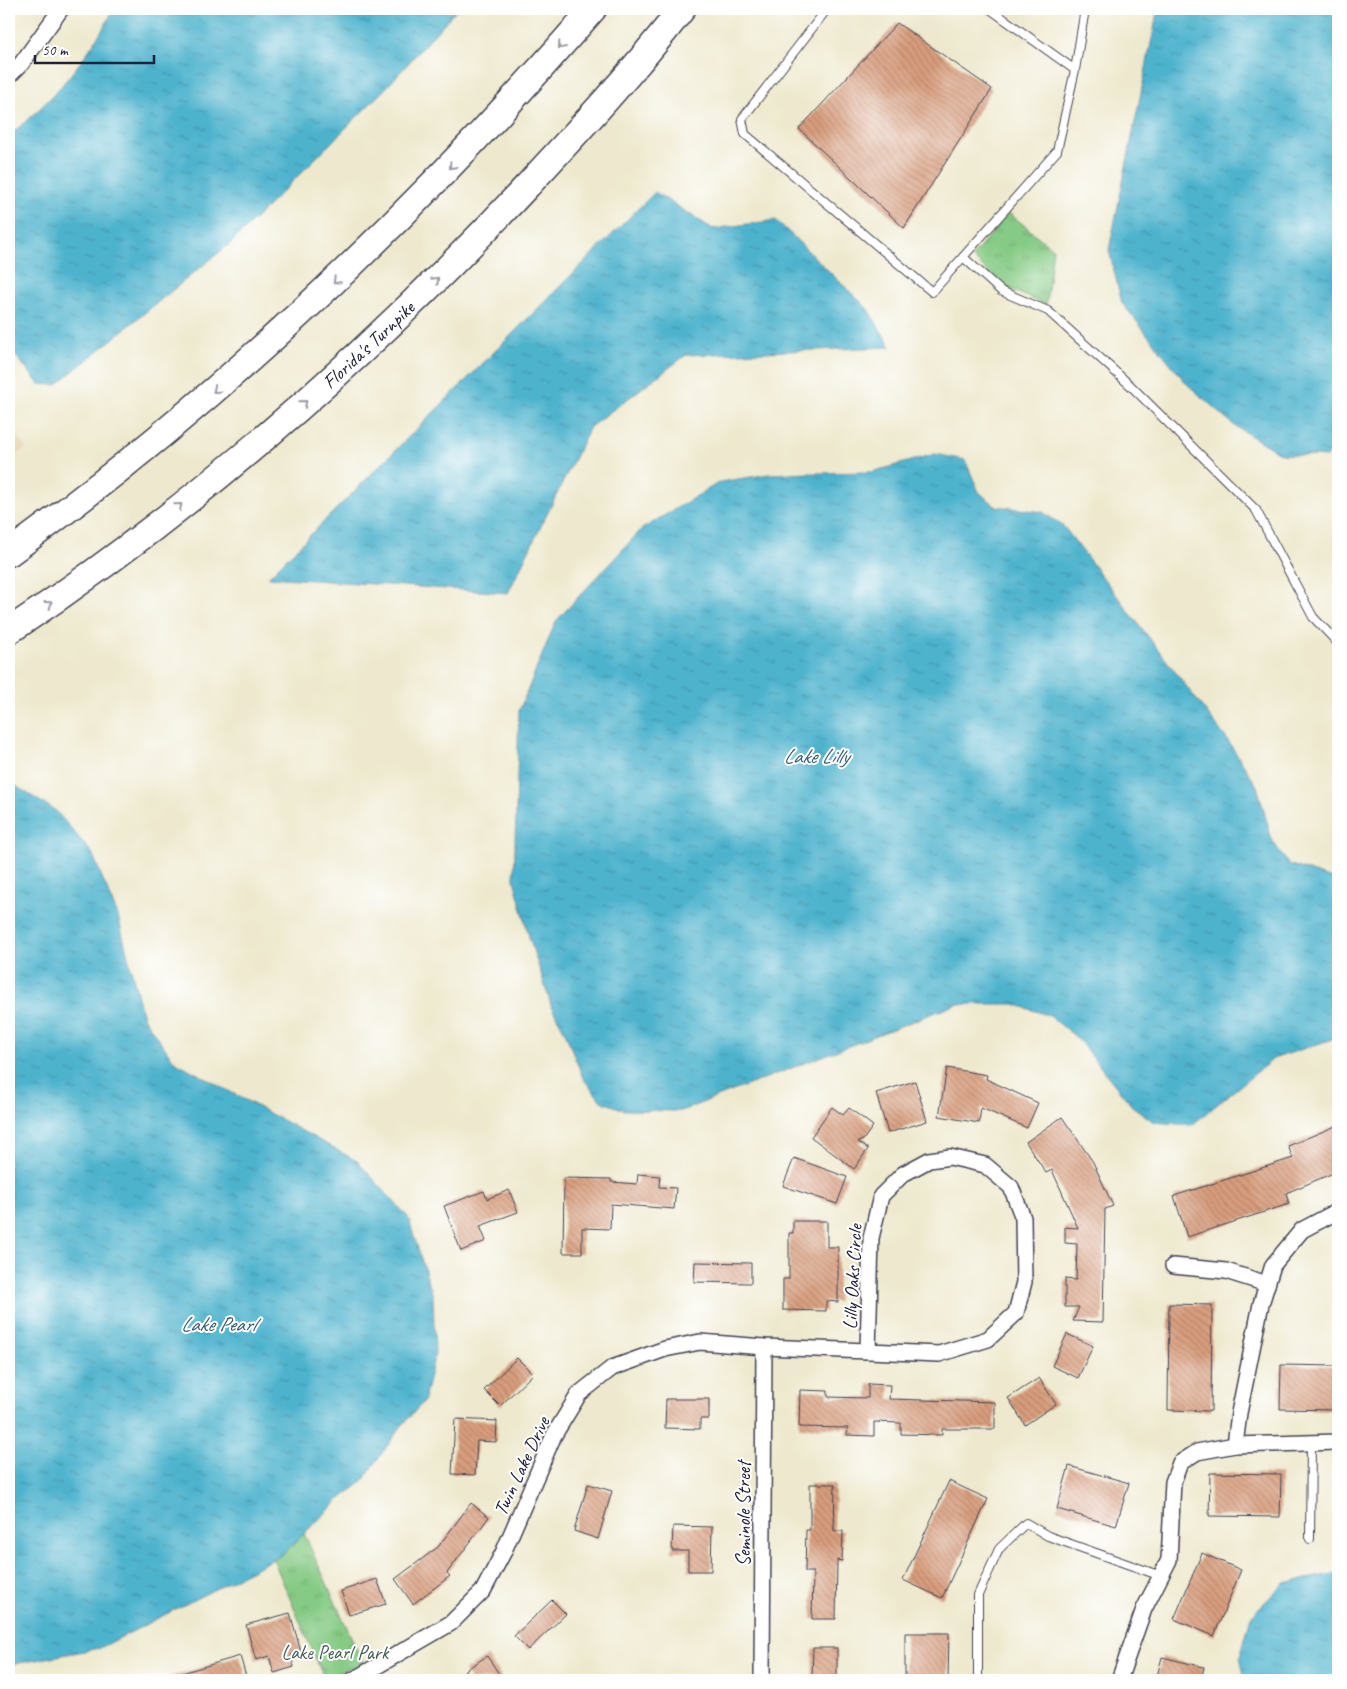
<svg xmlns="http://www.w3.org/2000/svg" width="1347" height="1689" viewBox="0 0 1347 1689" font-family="Caveat,sans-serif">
<defs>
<pattern id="park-tufts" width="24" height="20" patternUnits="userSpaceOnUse" patternTransform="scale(1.25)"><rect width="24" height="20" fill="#86cb85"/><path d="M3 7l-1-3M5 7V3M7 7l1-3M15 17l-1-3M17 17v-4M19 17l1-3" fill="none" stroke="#73ae74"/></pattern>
<pattern id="water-ripples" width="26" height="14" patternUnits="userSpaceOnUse" patternTransform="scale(1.25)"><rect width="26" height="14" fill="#4eb3cd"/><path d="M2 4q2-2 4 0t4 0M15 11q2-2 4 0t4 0" fill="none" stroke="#4091a8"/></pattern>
<pattern id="building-back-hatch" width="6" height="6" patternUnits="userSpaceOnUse" patternTransform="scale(1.25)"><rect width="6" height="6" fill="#d99e7d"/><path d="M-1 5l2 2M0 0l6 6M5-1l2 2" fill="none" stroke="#b08068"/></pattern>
</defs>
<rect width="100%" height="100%" fill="#fff"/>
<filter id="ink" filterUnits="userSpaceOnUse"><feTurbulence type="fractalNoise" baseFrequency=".02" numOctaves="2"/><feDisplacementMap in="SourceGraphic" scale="10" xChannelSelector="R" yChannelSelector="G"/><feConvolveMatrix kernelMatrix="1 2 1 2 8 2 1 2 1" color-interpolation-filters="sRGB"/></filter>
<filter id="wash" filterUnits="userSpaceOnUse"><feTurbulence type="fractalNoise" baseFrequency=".0096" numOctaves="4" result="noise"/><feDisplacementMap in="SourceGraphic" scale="20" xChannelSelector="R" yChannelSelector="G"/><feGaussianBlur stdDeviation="1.12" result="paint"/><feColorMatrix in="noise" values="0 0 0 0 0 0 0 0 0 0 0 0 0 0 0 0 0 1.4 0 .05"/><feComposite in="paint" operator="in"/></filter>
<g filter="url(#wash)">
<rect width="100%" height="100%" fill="#eee9ce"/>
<path fill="#ebd8ba" d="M 9,425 L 26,448 L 9,461 Z"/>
<g fill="url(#park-tufts)" stroke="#547660">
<path d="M 1009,213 L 1053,249 L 1046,305 L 1003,286 L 972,257 Z"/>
<path d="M 287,1496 L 363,1663 L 324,1678 L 252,1510 Z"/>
</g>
<g fill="url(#water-ripples)" stroke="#386a84">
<path d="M 114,9 L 457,9 L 386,88 L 232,242 L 56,385 L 39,384 L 9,348 L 9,135 C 51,104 90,55 114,9 Z"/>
<path d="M 1158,9 L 1338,9 L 1338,440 L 1327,457 L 1281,454 L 1235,426 L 1187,384 L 1122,303 L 1109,250 Z"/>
<path d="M 655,192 L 713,229 L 776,220 L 867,308 L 891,347 L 686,355 L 590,427 L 508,593 L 268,577 Z"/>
<path d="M 935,454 L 965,460 L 979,492 L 995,506 L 1043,512 L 1064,527 L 1226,738 L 1257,786 L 1272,840 L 1288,864 L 1338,881 L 1338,1037 L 1273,1059 L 1192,1125 L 1154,1122 L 1132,1106 L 1077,1038 L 1050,1016 L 1014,1004 L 957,1004 L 681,1111 L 624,1110 L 601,1101 L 583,1078 L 565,1032 L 552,1008 L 529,937 L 514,879 L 519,711 L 556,621 L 642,529 L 720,482 L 769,474 L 872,472 Z"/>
<path d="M 9,782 L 56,811 L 92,853 L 118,916 L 143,1017 L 174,1061 L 357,1161 L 408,1217 L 433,1296 L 435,1353 L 424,1401 L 400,1428 L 362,1482 L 339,1500 L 283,1554 L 100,1648 L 9,1665 Z"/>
<path d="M 1338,1573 L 1338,1680 L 1245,1680 L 1240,1657 L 1251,1616 L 1284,1583 Z"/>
</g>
<g id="blocks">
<g fill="url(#building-back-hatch)">
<path d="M 897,23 L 992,89 L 904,228 L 799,129 Z"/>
<path d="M 947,1068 L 987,1075 L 986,1079 L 1038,1103 L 1027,1128 L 981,1108 L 979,1123 L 939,1116 Z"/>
<path d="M 915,1081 L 927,1121 L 888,1133 L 876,1093 Z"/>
<path d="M 832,1107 L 843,1115 L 849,1108 L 873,1126 L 863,1140 L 858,1142 L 868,1149 L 854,1169 L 811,1137 Z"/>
<path d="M 1062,1117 L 1093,1162 L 1113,1206 L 1105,1209 L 1103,1322 L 1073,1321 L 1079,1307 L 1065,1307 L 1065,1279 L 1076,1280 L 1077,1244 L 1065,1243 L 1065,1227 L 1078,1228 L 1052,1170 L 1046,1173 L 1026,1142 Z"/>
<path d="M 1338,1125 L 1338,1171 L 1286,1193 L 1289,1204 L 1187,1237 L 1174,1196 L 1293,1158 L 1288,1146 Z"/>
<path d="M 794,1158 L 847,1177 L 837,1204 L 783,1186 Z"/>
<path d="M 638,1174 L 660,1176 L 659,1187 L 676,1188 L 674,1209 L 611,1204 L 610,1229 L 582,1228 L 582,1253 L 563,1253 L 564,1178 L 611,1179 L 611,1182 L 637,1184 Z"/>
<path d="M 509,1190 L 518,1212 L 480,1226 L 486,1241 L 461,1251 L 444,1206 L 484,1191 L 487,1199 Z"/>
<path d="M 793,1221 L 827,1221 L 827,1247 L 838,1247 L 838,1302 L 826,1301 L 826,1311 L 783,1310 L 783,1279 L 789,1279 L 789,1233 L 793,1233 Z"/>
<path d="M 695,1262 L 751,1263 L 751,1283 L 694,1282 Z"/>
<path d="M 1169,1304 L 1212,1305 L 1211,1411 L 1168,1410 Z"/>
<path d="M 1067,1334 L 1093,1346 L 1078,1378 L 1052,1366 Z"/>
<path d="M 517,1358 L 533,1374 L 500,1406 L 484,1390 Z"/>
<path d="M 1281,1365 L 1338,1366 L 1338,1410 L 1280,1409 Z"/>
<path d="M 1039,1378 L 1056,1404 L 1025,1425 L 1008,1398 Z"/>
<path d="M 868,1384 L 890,1385 L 889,1399 L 995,1402 L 995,1429 L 942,1429 L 942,1435 L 901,1434 L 901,1423 L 874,1422 L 874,1436 L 847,1435 L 848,1428 L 799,1427 L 800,1390 L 828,1391 L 828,1397 L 868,1398 Z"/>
<path d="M 666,1399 L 709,1399 L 709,1419 L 700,1419 L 700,1429 L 665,1428 Z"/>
<path d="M 455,1419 L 497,1421 L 496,1442 L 477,1441 L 475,1475 L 452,1474 Z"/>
<path d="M 1069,1466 L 1129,1483 L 1116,1526 L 1057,1509 Z"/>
<path d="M 1210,1473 L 1281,1474 L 1280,1517 L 1209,1516 Z"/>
<path d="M 949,1481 L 988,1499 L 942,1598 L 903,1580 Z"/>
<path d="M 588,1484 L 612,1491 L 598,1539 L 574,1531 Z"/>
<path d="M 810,1484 L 835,1484 L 834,1531 L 843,1531 L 842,1561 L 837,1560 L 836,1619 L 812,1619 L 813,1572 L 805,1572 L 806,1530 L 810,1530 Z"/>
<path d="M 471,1503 L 489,1517 L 447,1573 L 450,1576 L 413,1604 L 395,1579 L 438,1547 Z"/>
<path d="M 673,1526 L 712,1527 L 711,1571 L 688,1571 L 688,1551 L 672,1551 Z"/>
<path d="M 1202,1553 L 1241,1570 L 1214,1636 L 1174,1619 Z"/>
<path d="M 377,1579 L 386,1604 L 349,1615 L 341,1591 Z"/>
<path d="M 552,1600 L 566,1614 L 528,1650 L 514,1636 Z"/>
<path d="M 290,1613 L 301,1652 L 291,1655 L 294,1667 L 274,1673 L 269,1656 L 256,1660 L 246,1625 Z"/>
<path d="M 905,1633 L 949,1633 L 948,1680 L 905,1680 Z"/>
<path d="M 813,1648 L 837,1648 L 837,1679 L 812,1679 Z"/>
<path d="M 240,1656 L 247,1680 L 169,1680 L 168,1677 Z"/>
<path d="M 487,1656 L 503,1680 L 471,1680 L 464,1671 Z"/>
<path d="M 1162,1657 L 1204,1667 L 1201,1680 L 1156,1680 Z"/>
</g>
</g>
</g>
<g filter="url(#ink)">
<use href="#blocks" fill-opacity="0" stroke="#414051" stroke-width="1"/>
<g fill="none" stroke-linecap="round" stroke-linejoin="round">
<g stroke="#414051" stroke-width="10">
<g id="lane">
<path d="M 827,9 L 742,119 L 745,134 L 932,292 L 1057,151 L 1075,70 L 990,9"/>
<path d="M 1075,70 L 1085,9"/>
<path d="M 963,257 L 1001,291 L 1048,311 L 1131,386 L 1256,510 L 1313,617 L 1338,643"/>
<path d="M 1310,1539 L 1311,1443"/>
<path d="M 978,1680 L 978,1595 L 999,1549 L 1026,1523 L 1048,1536 L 1161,1576"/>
</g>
</g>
<g stroke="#414051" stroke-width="18">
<g id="street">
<path d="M 9,76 L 21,64 L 61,9"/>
<path d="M 1173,1266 L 1226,1271 L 1267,1284"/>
<path d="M 1235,1445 L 1239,1413 L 1261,1304 L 1273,1265 L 1302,1230 L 1338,1211"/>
<path d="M 353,1680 L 451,1623 L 483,1591 L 503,1553 L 554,1435 L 579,1394 L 612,1368 L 665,1349 L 700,1342 L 764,1347 L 868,1351 L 939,1354 L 988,1339 L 1016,1313 L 1024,1282 L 1023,1218 L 1011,1187 L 985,1165 L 950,1157 L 929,1160 L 903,1174 L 881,1196 L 871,1238 L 868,1351"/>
<path d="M 762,1680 L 764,1347"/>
<path d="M 1119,1680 L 1144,1609 L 1169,1560 L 1173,1482 L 1180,1463 L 1197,1452 L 1235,1445 L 1338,1442"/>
</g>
</g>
<g stroke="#414051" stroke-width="29">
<g id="highway">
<path d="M 9,553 C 226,396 418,211 593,9"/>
<path id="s1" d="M 9,631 C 199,505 371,353 527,186 C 580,129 634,71 682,9"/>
</g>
</g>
<use href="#lane" stroke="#fff" stroke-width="8"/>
<use href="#street" stroke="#fff" stroke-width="15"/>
<use href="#highway" stroke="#fff" stroke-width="26"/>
</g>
<defs><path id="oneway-chevron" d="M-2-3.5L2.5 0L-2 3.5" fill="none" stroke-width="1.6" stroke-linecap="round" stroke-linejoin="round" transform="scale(1.25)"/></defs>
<g stroke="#9c9ca7">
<use href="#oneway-chevron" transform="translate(561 46) rotate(131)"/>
<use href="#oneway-chevron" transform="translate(452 166) rotate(132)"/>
<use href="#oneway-chevron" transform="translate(436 280) rotate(-45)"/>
<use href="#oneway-chevron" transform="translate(336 281) rotate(135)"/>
<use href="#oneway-chevron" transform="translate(216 390) rotate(140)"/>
<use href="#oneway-chevron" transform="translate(304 403) rotate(-41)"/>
<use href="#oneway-chevron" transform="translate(179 506) rotate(-39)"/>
<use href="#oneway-chevron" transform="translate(49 604) rotate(-36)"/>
</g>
</g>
<g text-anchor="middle" stroke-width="4" stroke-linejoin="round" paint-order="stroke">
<g font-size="20" fill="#22223b" stroke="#fff">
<text dy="7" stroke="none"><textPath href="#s1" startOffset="460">Florida's Turnpike</textPath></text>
<text transform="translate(852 1277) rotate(-87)" y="7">Lilly Oaks Circle</text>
<text transform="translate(521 1466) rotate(-65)" y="7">Twin Lake Drive</text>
<text transform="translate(743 1514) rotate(-90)" y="7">Seminole Street</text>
</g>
<g font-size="20" fill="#455d55" stroke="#fff">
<text x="335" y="1659">Lake Pearl Park</text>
</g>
<g font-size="21" font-style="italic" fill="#345c75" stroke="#fff">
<text x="816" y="763">Lake Lilly</text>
<text x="218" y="1331">Lake Pearl</text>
</g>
</g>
<rect width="1347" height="1689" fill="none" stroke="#fff" stroke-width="30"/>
<path d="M35 55v8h119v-8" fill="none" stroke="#22223b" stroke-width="2.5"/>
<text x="42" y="55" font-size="15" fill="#22223b" stroke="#ffffff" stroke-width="4" paint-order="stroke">50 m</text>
</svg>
